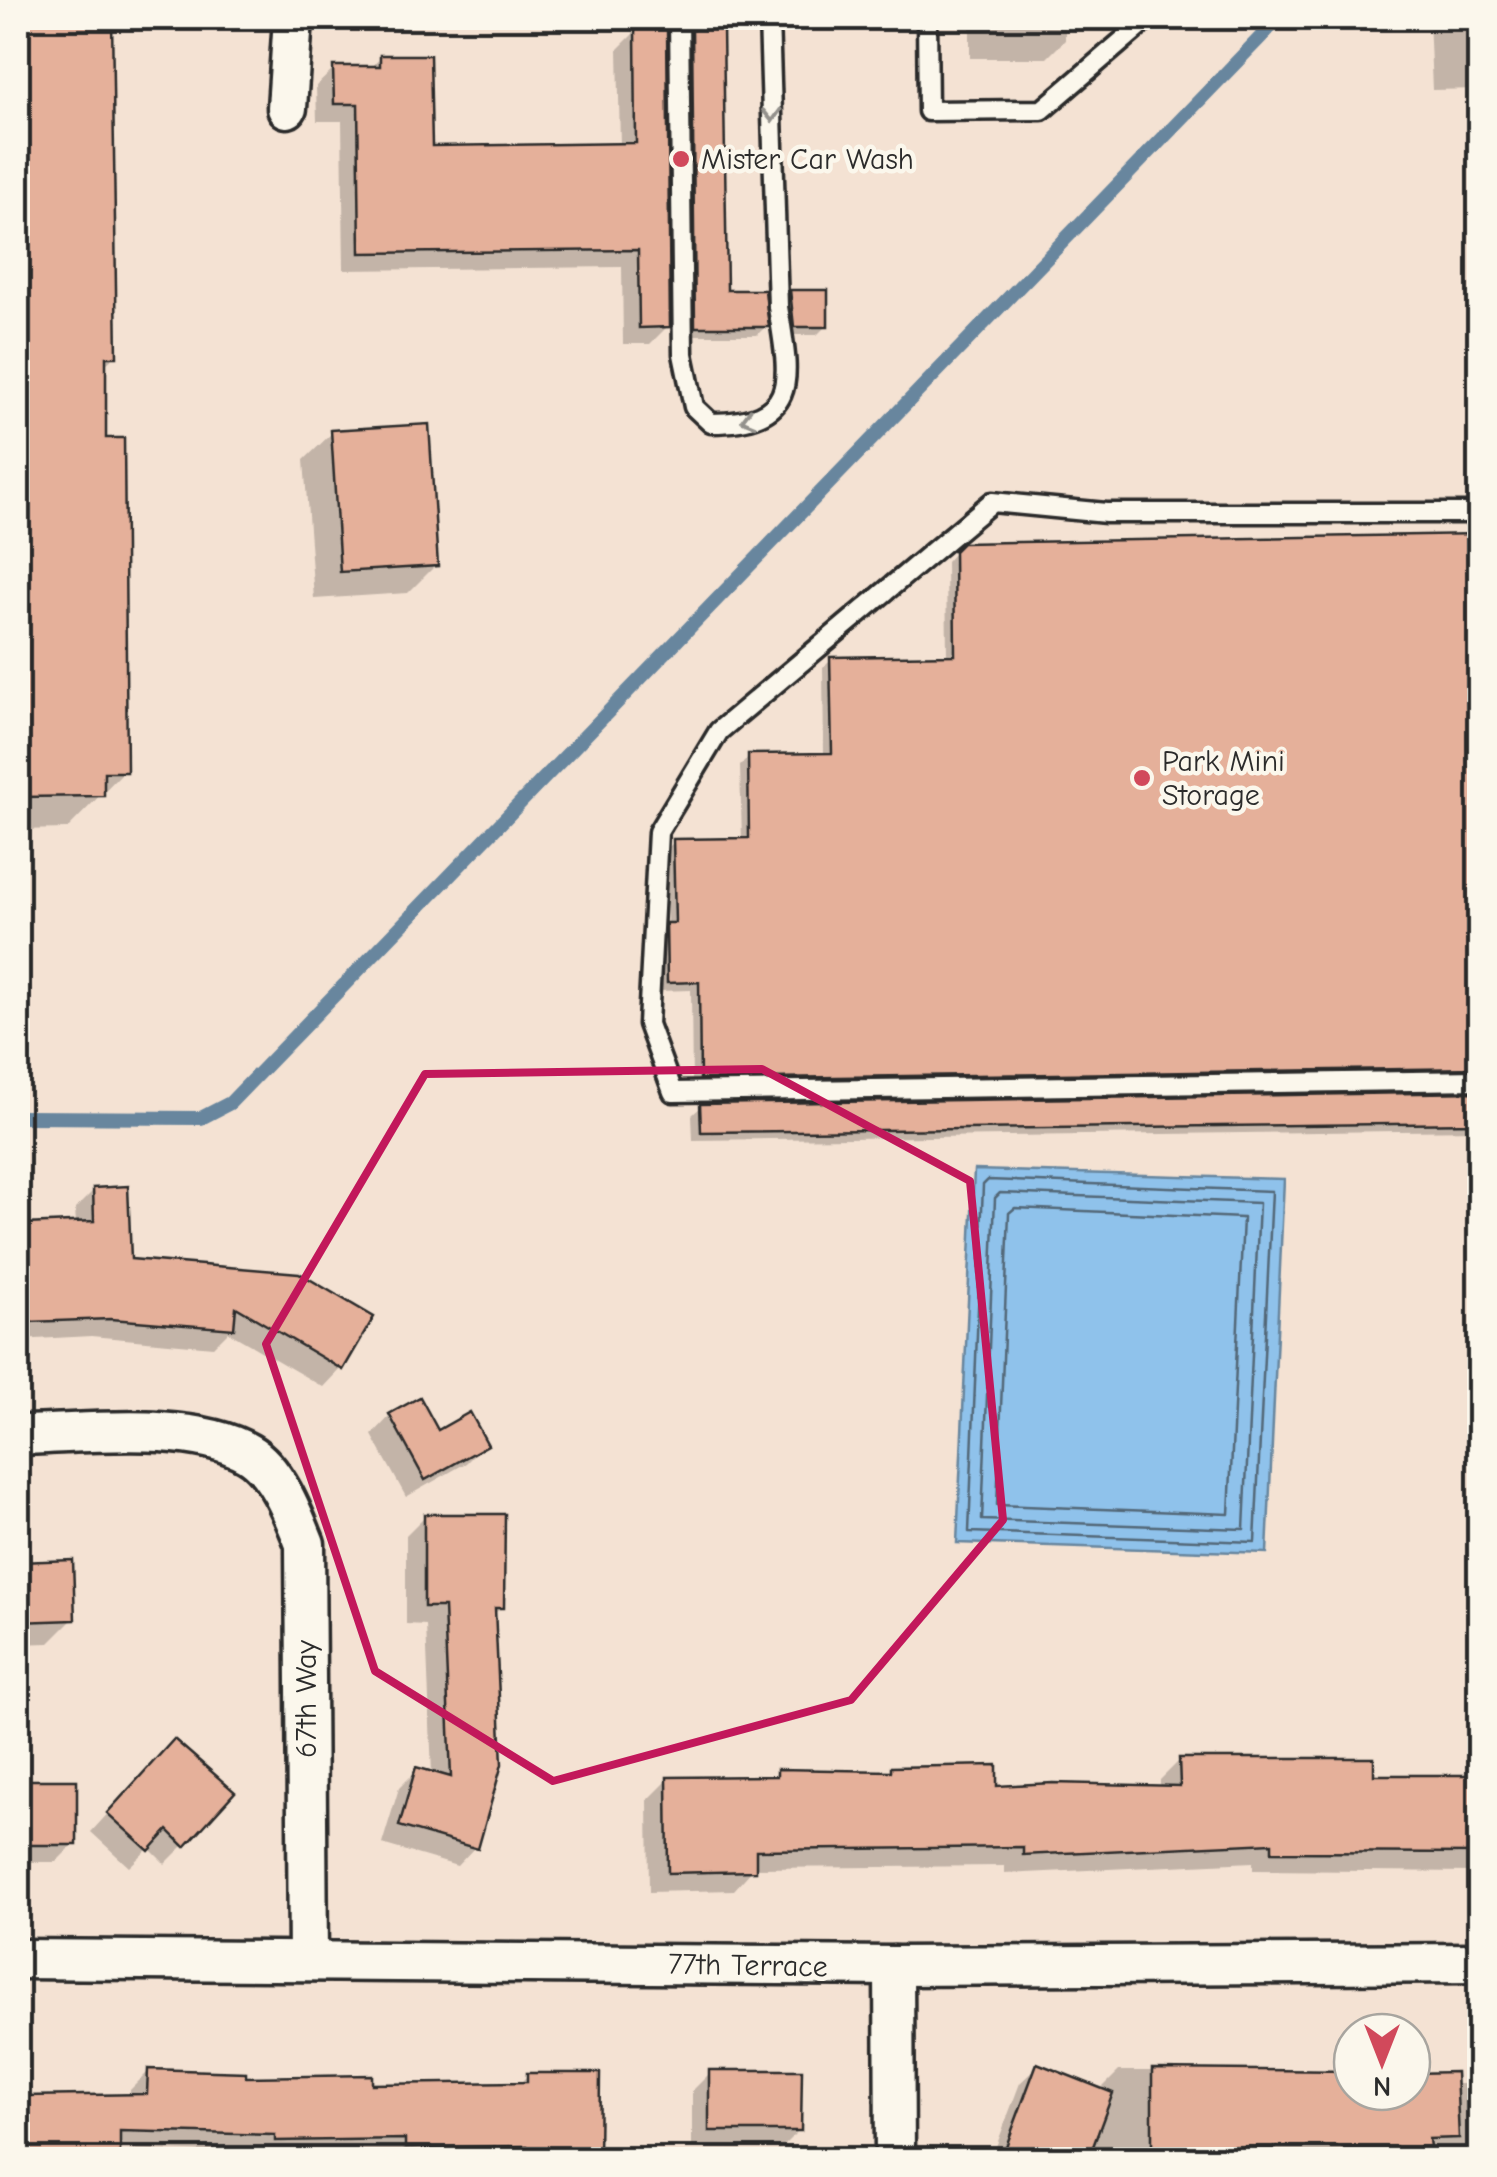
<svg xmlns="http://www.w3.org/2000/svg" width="1497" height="2177" viewBox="0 0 1497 2177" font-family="'Comic Neue',sans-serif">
<rect width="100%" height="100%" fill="#f4e2d3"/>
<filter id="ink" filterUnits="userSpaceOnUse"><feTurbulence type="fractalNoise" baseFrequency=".01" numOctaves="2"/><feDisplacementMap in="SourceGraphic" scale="20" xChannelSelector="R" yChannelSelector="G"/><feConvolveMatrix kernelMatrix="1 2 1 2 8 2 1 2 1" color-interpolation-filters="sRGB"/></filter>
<g filter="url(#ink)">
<path fill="#8fc2eb" stroke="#67869e" stroke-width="2.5" d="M 974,1170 L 1284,1179 L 1267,1553 L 957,1543 Z"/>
<g fill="#0003">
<path d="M 18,18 L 110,18 L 115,356 L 103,367 L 103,440 L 124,771 L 67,829 L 18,830 Z"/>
<path d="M 970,18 L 1065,18 L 1065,40 L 1047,58 L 970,58 Z"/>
<path d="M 1429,18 L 1480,18 L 1480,89 L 1432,90 Z"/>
<path d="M 693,30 L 725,293 L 766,326 L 757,335 L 687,335 L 684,39 Z"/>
<path d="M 636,31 L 668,326 L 650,344 L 623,344 L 622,267 L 344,270 L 342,121 L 317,121 L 316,86 L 334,69 L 370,69 L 381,57 L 429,148 L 620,146 L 618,49 Z"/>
<path d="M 791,293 L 826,326 L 817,335 L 786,335 L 782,301 Z"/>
<path d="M 332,433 L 436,565 L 408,593 L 314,599 L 304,460 Z"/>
<path d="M 1480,537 L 1480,1080 L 692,1087 L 691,990 L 660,991 L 658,935 L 667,926 L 666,850 L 674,842 L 742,841 L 740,766 L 749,757 L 824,755 L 823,668 L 831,660 L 947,658 L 946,562 L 955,552 Z"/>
<path d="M 1480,1095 L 1480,1130 L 693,1140 L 692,1115 L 701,1107 Z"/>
<path d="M 94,1190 L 128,1261 L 298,1276 L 341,1368 L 323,1387 L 228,1332 L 213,1347 L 91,1336 L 18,1340 L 18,1235 L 26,1226 L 76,1224 L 75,1209 Z"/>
<path d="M 419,1401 L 437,1433 L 485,1444 L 466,1463 L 406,1497 L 372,1435 L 390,1416 Z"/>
<path d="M 425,1516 L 502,1607 L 493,1615 L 475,1847 L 457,1866 L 382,1844 L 399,1788 L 417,1770 L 432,1774 L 426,1625 L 406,1624 L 406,1535 Z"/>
<path d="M 71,1563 L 73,1619 L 49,1643 L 18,1644 L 18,1565 Z"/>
<path d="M 1180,1760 L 1372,1778 L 1480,1778 L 1480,1865 L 1472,1872 L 1253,1870 L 1253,1862 L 1004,1874 L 1004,1866 L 754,1868 L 734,1890 L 649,1892 L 648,1800 L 668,1780 L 772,1778 L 778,1772 L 888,1773 L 892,1769 L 995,1788 L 1160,1788 L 1160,1780 Z"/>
<path d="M 156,1761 L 184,1845 L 165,1864 L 149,1848 L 129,1867 L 91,1832 Z"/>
<path d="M 18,1782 L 74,1783 L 74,1844 L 56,1862 L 18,1862 Z"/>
<path d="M 1038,2066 L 1100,2090 L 1119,2071 L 1223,2071 L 1352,2092 L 1412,2092 L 1412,2075 L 1454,2084 L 1480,2084 L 1480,2152 L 1417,2156 L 1413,2160 L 991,2160 L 1020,2083 Z"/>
<path d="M 149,2071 L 370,2086 L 518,2085 L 528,2075 L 597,2160 L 387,2160 L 387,2156 L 258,2158 L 257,2153 L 118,2149 L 111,2160 L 18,2160 L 18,2098 L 130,2096 L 130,2090 Z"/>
<path d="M 710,2073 L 799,2130 L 780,2149 L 692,2148 L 692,2091 Z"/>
</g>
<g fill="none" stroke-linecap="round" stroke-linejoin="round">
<g stroke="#536778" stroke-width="2.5">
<path d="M 988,1180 L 1272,1191 L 1255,1542 L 969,1532 L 983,1185 Z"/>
<path d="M 1000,1193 L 1259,1203 L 1244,1529 L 982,1520 L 995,1198 Z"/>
<path d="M 1015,1208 L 1243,1218 L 1229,1514 L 997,1505 L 1009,1213 Z"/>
</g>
<path stroke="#67869e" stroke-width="14" d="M 18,1117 L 201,1118 L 230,1103 L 1279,18"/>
</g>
<g fill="#e5b09a" stroke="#2b2b2b" stroke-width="2.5">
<path d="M 18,18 L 112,18 L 117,357 L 106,357 L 106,438 L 124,438 L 127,772 L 104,772 L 104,796 L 18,797 Z"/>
<path d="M 723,27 L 727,290 L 765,290 L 769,327 L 695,327 L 692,28 Z"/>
<path d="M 667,28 L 670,327 L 639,328 L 638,250 L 360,253 L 358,104 L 334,104 L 333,66 L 380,66 L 380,55 L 430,55 L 432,146 L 636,143 L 635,29 Z"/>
<path d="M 790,290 L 828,290 L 828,327 L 794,327 Z"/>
<path d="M 429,424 L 438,566 L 340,572 L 331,430 Z"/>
<path d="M 1480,534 L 1480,1068 L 700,1079 L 699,982 L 667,983 L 666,923 L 675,923 L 673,839 L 749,838 L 748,754 L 832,753 L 830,657 L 955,655 L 954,551 L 962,543 Z"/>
<path d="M 1480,1092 L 1480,1123 L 701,1132 L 700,1104 Z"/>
<path d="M 128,1186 L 131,1259 L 299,1273 L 374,1317 L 343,1370 L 236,1307 L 234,1329 L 111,1319 L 29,1322 L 25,1224 L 94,1221 L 93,1188 Z"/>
<path d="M 420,1397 L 438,1430 L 470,1412 L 488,1445 L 425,1480 L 389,1414 Z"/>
<path d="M 424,1514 L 505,1514 L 504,1608 L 495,1608 L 502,1764 L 478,1849 L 399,1826 L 416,1767 L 451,1777 L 444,1607 L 424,1607 Z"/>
<path d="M 73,1560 L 75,1620 L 18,1622 L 18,1562 Z"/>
<path d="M 174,1739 L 235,1792 L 185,1847 L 168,1830 L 149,1851 L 107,1813 Z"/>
<path d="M 1179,1758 L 1374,1758 L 1374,1775 L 1480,1775 L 1480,1853 L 1272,1852 L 1272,1843 L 1023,1855 L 1023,1847 L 756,1850 L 756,1871 L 668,1873 L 667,1777 L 777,1776 L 777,1769 L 891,1771 L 891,1767 L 997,1765 L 997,1786 L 1053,1783 L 1180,1786 Z"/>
<rect x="18" y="1780" width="59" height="65"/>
<path d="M 1037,2063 L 1113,2093 L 1088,2160 L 1001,2160 Z"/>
<path d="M 148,2069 L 246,2072 L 246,2077 L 372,2075 L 372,2084 L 527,2082 L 527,2073 L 600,2073 L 599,2160 L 527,2160 L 527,2146 L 405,2148 L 405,2139 L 275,2141 L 275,2135 L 120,2131 L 120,2154 L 26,2155 L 24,2096 L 147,2094 Z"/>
<path d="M 1152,2069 L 1352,2071 L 1352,2092 L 1412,2092 L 1412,2073 L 1456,2072 L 1459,2138 L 1429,2139 L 1430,2147 L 1152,2147 Z"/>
<path d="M 709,2070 L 802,2070 L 801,2131 L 709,2131 Z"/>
</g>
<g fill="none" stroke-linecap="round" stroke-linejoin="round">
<g stroke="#2b2b2b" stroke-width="25">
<g id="lane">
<path d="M 679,18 L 683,354 L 694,407 L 711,423 C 802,423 789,377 778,307 L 769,18"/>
<path d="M 927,18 L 928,111 L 1042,110 L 1149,18"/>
<path d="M 1480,513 L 1106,513 L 992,502 L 719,731 L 658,832 L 648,1024 L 673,1092 L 1480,1080"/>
</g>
</g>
<g stroke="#2b2b2b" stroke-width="45">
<g id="street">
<path d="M 287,108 L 293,18"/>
<path d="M 18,1435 C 83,1434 192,1420 248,1453 C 276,1469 294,1516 305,1544 L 308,1960"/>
<path d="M 18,1959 L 894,1966 L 1480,1963"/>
<path d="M 894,1966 L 895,2160"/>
</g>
</g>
<use href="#lane" stroke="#fbf7ec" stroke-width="18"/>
<use href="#street" stroke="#fbf7ec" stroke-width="38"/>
</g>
<defs><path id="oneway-chevron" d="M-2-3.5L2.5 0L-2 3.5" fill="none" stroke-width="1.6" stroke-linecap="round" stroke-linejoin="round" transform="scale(2.5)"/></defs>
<g stroke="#93918c">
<use href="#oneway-chevron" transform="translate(772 115) rotate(88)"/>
<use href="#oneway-chevron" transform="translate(748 419) rotate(165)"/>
</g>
</g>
<path fill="none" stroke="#c2185b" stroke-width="8" stroke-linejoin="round" d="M 762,1069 L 970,1181 L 1003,1520 L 851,1700 L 553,1781 L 375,1671 L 266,1344 L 425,1074 Z"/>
<g fill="#d1495b" stroke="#fbf7ec" stroke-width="4">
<circle cx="681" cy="159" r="10"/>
<circle cx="1142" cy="778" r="10"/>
</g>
<g text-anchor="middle" stroke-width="9" stroke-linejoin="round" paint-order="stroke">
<g font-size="30" fill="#2b2b2b" stroke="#fbf7ec" text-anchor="start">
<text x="701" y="169">Mister Car Wash</text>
<text x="1162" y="771">Park Mini<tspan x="1162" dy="34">Storage</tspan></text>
</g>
<g font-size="30" fill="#2b2b2b" stroke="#fbf7ec">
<text transform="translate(306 1699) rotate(-90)" y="10">67th Way</text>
<text transform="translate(748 1965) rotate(1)" y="10">77th Terrace</text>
</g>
</g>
<rect width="1497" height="2177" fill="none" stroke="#fbf7ec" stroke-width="60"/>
<rect x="30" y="30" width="1437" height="2117" fill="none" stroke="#2b2b2b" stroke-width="4" filter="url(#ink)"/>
<g transform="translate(1382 2062) rotate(180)"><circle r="48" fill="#fbf7ec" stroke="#a8a59f" stroke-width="2.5"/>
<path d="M0-8L18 38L0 25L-18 38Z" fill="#d1495b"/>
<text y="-15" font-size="28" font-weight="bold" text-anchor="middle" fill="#2b2b2b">N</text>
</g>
</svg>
